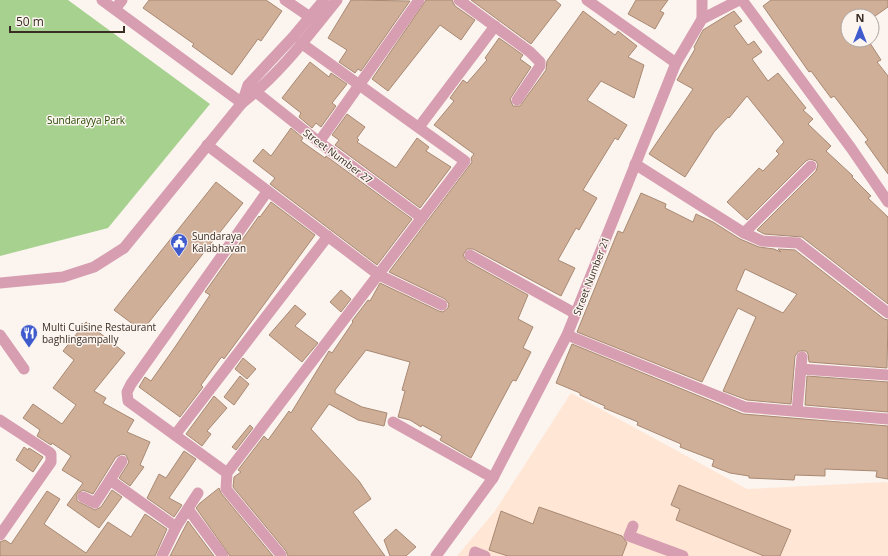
<svg xmlns="http://www.w3.org/2000/svg" width="888" height="556" viewBox="0 0 888 556" font-family="'Open Sans',sans-serif">
<rect width="100%" height="100%" fill="#fbf4ef"/>
<path fill="#ffe6d5" d="M 571,393 L 747,489 L 885,482 L 888,483 L 888,556 L 457,556 L 495,511 Z"/>
<path fill="#a7d18f" d="M 0,0 L 68,0 L 210,104 L 108,228 L 0,256 Z"/>
<g fill="#d0af98" stroke="#a88973" fill-rule="evenodd">
<path d="M 149,0 L 266,0 L 282,11 L 261,41 L 258,39 L 232,75 L 192,46 L 194,44 L 143,8 Z"/>
<path d="M 351,0 L 410,1 L 361,71 L 358,69 L 355,73 L 339,62 L 347,50 L 328,38 Z"/>
<path d="M 426,0 L 452,0 L 455,6 L 475,20 L 461,40 L 440,25 L 388,91 L 372,79 Z"/>
<path d="M 471,0 L 555,0 L 561,5 L 531,44 Z"/>
<path d="M 636,0 L 668,0 L 660,11 L 664,13 L 655,29 L 628,14 Z"/>
<path d="M 771,0 L 888,0 L 888,7 L 875,16 L 848,16 L 848,40 L 868,40 L 881,60 L 877,62 L 888,76 L 888,174 L 865,142 L 868,140 L 834,96 L 831,98 L 811,71 L 809,72 L 763,6 Z"/>
<path d="M 583,11 L 615,35 L 618,31 L 637,46 L 628,57 L 644,65 L 634,98 L 601,81 L 587,100 L 627,125 L 618,140 L 615,138 L 583,190 L 597,198 L 579,230 L 576,228 L 558,260 L 575,268 L 561,296 L 473,249 L 467,249 L 463,255 L 467,261 L 528,295 L 518,319 L 533,327 L 523,348 L 531,352 L 516,381 L 513,380 L 511,383 L 471,458 L 440,440 L 442,436 L 422,425 L 421,427 L 410,420 L 398,417 L 405,391 L 402,390 L 410,362 L 366,350 L 335,390 L 335,393 L 362,407 L 387,413 L 384,426 L 358,420 L 329,404 L 311,429 L 359,481 L 371,499 L 353,512 L 385,556 L 288,556 L 286,551 L 233,487 L 234,477 L 241,472 L 238,470 L 264,436 L 268,440 L 289,411 L 291,413 L 329,351 L 332,353 L 353,322 L 352,321 L 368,300 L 370,301 L 380,283 L 439,311 L 443,312 L 448,308 L 449,304 L 445,299 L 389,272 L 472,162 L 471,158 L 474,154 L 434,125 L 454,101 L 450,98 L 463,80 L 467,83 L 487,60 L 485,58 L 499,38 L 523,55 L 520,59 L 531,67 L 510,99 L 513,106 L 520,106 L 546,70 L 547,61 Z"/>
<path d="M 734,11 L 742,21 L 734,26 L 748,45 L 754,41 L 762,52 L 752,59 L 768,81 L 778,73 L 806,108 L 803,110 L 813,119 L 808,124 L 831,146 L 826,151 L 853,176 L 852,177 L 871,196 L 868,198 L 888,217 L 888,304 L 802,237 L 764,234 L 757,230 L 816,171 L 818,165 L 816,161 L 810,159 L 806,161 L 747,220 L 727,202 L 759,168 L 763,171 L 779,154 L 776,151 L 784,142 L 747,96 L 729,118 L 728,117 L 714,132 L 685,177 L 649,154 L 693,89 L 677,80 L 695,49 L 694,47 L 703,30 Z"/>
<path d="M 310,62 L 329,77 L 331,73 L 347,84 L 332,103 L 336,106 L 321,127 L 316,123 L 312,128 L 299,117 L 301,113 L 282,98 Z"/>
<path d="M 347,114 L 365,127 L 357,138 L 359,140 L 357,142 L 396,168 L 417,138 L 429,147 L 426,151 L 451,167 L 420,208 L 335,145 L 339,140 L 332,135 Z"/>
<path d="M 291,128 L 303,138 L 301,141 L 325,158 L 326,156 L 412,219 L 377,265 L 270,184 L 275,178 L 253,161 L 263,149 L 271,156 Z"/>
<path d="M 216,182 L 243,203 L 142,331 L 114,310 Z"/>
<path d="M 641,193 L 666,204 L 665,208 L 693,222 L 696,214 L 713,222 L 740,239 L 759,247 L 774,249 L 781,252 L 778,249 L 795,250 L 884,319 L 888,320 L 887,368 L 809,362 L 808,354 L 806,351 L 799,351 L 795,356 L 791,404 L 747,400 L 723,391 L 756,317 L 738,308 L 702,382 L 577,332 L 618,231 L 623,233 ZM 745,269 L 797,294 L 783,313 L 736,290 Z"/>
<path d="M 271,202 L 315,235 L 224,359 L 222,357 L 220,359 L 201,385 L 203,387 L 180,417 L 139,387 L 145,377 L 151,381 L 175,347 L 210,295 L 205,292 L 259,216 L 260,217 Z"/>
<path d="M 341,290 L 351,299 L 341,312 L 330,302 Z"/>
<path d="M 295,305 L 306,314 L 295,326 L 318,343 L 302,362 L 269,335 Z"/>
<path d="M 86,322 L 125,353 L 94,391 L 106,398 L 103,403 L 134,420 L 127,432 L 150,442 L 140,465 L 144,467 L 130,486 L 119,478 L 129,462 L 126,455 L 122,454 L 116,457 L 93,494 L 83,490 L 77,494 L 77,501 L 95,510 L 101,507 L 112,490 L 122,497 L 99,528 L 67,505 L 83,483 L 62,470 L 71,456 L 52,443 L 51,445 L 37,436 L 40,430 L 23,418 L 33,404 L 62,424 L 76,405 L 53,388 L 74,360 L 63,351 Z"/>
<path d="M 572,344 L 743,414 L 888,426 L 888,479 L 876,477 L 877,471 L 825,469 L 825,476 L 795,475 L 794,480 L 749,478 L 749,476 L 730,473 L 712,466 L 714,460 L 680,447 L 681,444 L 637,425 L 638,422 L 604,408 L 605,406 L 580,395 L 580,393 L 556,383 Z"/>
<path d="M 243,358 L 256,369 L 247,379 L 235,369 Z"/>
<path d="M 240,376 L 249,384 L 234,405 L 224,397 Z"/>
<path d="M 807,376 L 888,382 L 888,412 L 805,405 Z"/>
<path d="M 214,396 L 227,408 L 207,431 L 211,434 L 202,446 L 186,434 Z"/>
<path d="M 250,425 L 253,428 L 236,450 L 232,447 Z"/>
<path d="M 24,447 L 28,450 L 29,448 L 43,457 L 33,472 L 16,460 Z"/>
<path d="M 184,451 L 196,459 L 169,498 L 182,505 L 174,517 L 147,498 L 159,474 L 166,478 Z"/>
<path d="M 679,485 L 791,530 L 780,556 L 764,556 L 676,520 L 680,509 L 671,505 Z"/>
<path d="M 219,488 L 221,493 L 273,556 L 230,556 L 196,508 L 200,503 Z"/>
<path d="M 47,491 L 60,499 L 44,524 L 86,553 L 108,522 L 131,537 L 145,514 L 167,529 L 155,556 L 0,556 L 0,542 L 5,540 L 11,544 Z"/>
<path d="M 539,507 L 622,536 L 627,543 L 622,556 L 508,556 L 489,550 L 501,511 L 533,524 Z"/>
<path d="M 188,521 L 214,556 L 170,556 Z"/>
<path d="M 396,529 L 416,547 L 406,556 L 390,556 L 384,540 Z"/>
</g>
<g fill="none" stroke-linecap="round" stroke-linejoin="round">
<g stroke="#d79eb1" stroke-width="11">
<path d="M 102,0 L 242,103"/>
<path d="M 285,0 L 310,17"/>
<path d="M 459,0 L 530,52 L 540,62 L 540,66 L 517,100"/>
<path d="M 587,0 L 676,63"/>
<path d="M 742,0 L 851,148 L 888,202"/>
<path d="M 115,9 L 122,0"/>
<path d="M 702,19 L 702,0"/>
<path d="M 256,92 L 319,142 L 422,218"/>
<path d="M 419,127 L 495,26"/>
<path d="M 319,142 L 419,0"/>
<path d="M 207,145 L 379,275 L 442,305"/>
<path d="M 635,164 L 744,233 L 762,241 L 798,243 L 888,313"/>
<path d="M 744,233 L 811,166"/>
<path d="M 470,255 L 576,314"/>
<path d="M 0,335 L 24,369"/>
<path d="M 567,335 L 745,407 L 888,419"/>
<path d="M 801,369 L 888,375"/>
<path d="M 797,411 L 802,357"/>
<path d="M 0,420 L 49,452 L 51,454 L 51,462 L 0,535"/>
<path d="M 393,422 L 493,478"/>
<path d="M 175,435 L 328,236"/>
<path d="M 122,461 L 110,480 L 176,527"/>
<path d="M 227,473 L 128,401 L 127,392 L 131,384 L 267,192"/>
<path d="M 83,497 L 95,503 L 110,480"/>
<path d="M 188,509 L 223,556"/>
<path d="M 633,526 L 629,536 L 683,556"/>
<path d="M 281,555 L 226,489 L 227,473 L 465,161 L 301,43"/>
<path d="M 162,556 L 176,527 L 198,493"/>
<path d="M 474,556 L 475,552 L 485,556"/>
</g>
<g stroke="#d79eb1" stroke-width="11">
<path d="M 242,103 L 248,85 L 293,37 L 324,0"/>
<path d="M 0,283 L 63,277 L 94,267 L 124,248 L 242,103 C 279,75 308,36 337,0"/>
<path d="M 436,556 L 493,478 L 567,335 L 676,63 L 702,19 L 739,0"/>
</g>
</g>
<defs>
<g id="civic-pin" transform="scale(0.9)"><path d="M0 17L-7.5 6A9.5 9.5 0 1 1 7.5 6Z" fill="#3e5acd" stroke="#fbf4ef"/><path d="M-.6-6.5H3V-4.5H.6V-3L4-1V1h2V6H-6V1h2V-1L-.6-3ZM-1.2 2.5V6h2.4V2.5Z" fill="#fff"/></g>
<g id="restaurant-pin" transform="scale(0.9)"><path d="M0 17L-7.5 6A9.5 9.5 0 1 1 7.5 6Z" fill="#3e5acd" stroke="#fbf4ef"/><path d="M-5-6h1v4h1v-4h1v4h1v-4h1v5L-1.5 .5V6h-2V.5L-5-1ZM5-6V6H3V1.5H1.5Q1.5-4 5-6Z" fill="#fff"/></g>
</defs>
<g fill-rule="evenodd">
<use href="#civic-pin" x="179" y="242"/>
<use href="#restaurant-pin" x="29" y="333"/>
</g>
<g text-anchor="middle" stroke-width="3" stroke-linejoin="round" paint-order="stroke">
<g font-size="10" fill="#264a03" stroke="#fbf4ef">
<text x="86" y="124">Sundarayya Park</text>
</g>
<g font-size="10" fill="#3a2d24" stroke="#fbf4ef">
<text transform="translate(338 156) rotate(37)" y="4">Street Number 27</text>
<text transform="translate(591 276) rotate(-69)" y="4">Street Number 21</text>
</g>
<g font-size="10" fill="#3a2d24" stroke="#fbf4ef" text-anchor="start">
<text x="192" y="240">Sundaraya<tspan x="192" dy="12">Kalabhavan</tspan></text>
<text x="42" y="331">Multi Cuisine Restaurant<tspan x="42" dy="12">baghlingampally</tspan></text>
</g>
</g>
<g transform="translate(860 28)"><circle r="19" fill="#fbf4ef" stroke="#aea49e"/>
<path d="M0-3L7 15L0 10L-7 15Z" fill="#3e5acd"/>
<text y="-6" font-size="11" font-weight="bold" text-anchor="middle" fill="#3a2d24">N</text>
</g>
<path d="M10 26v6h114v-6" fill="none" stroke="#3a2d24" stroke-width="2"/>
<text x="16" y="26" font-size="12" fill="#3a2d24" stroke="#fbf4ef" stroke-width="3" paint-order="stroke">50 m</text>
</svg>
